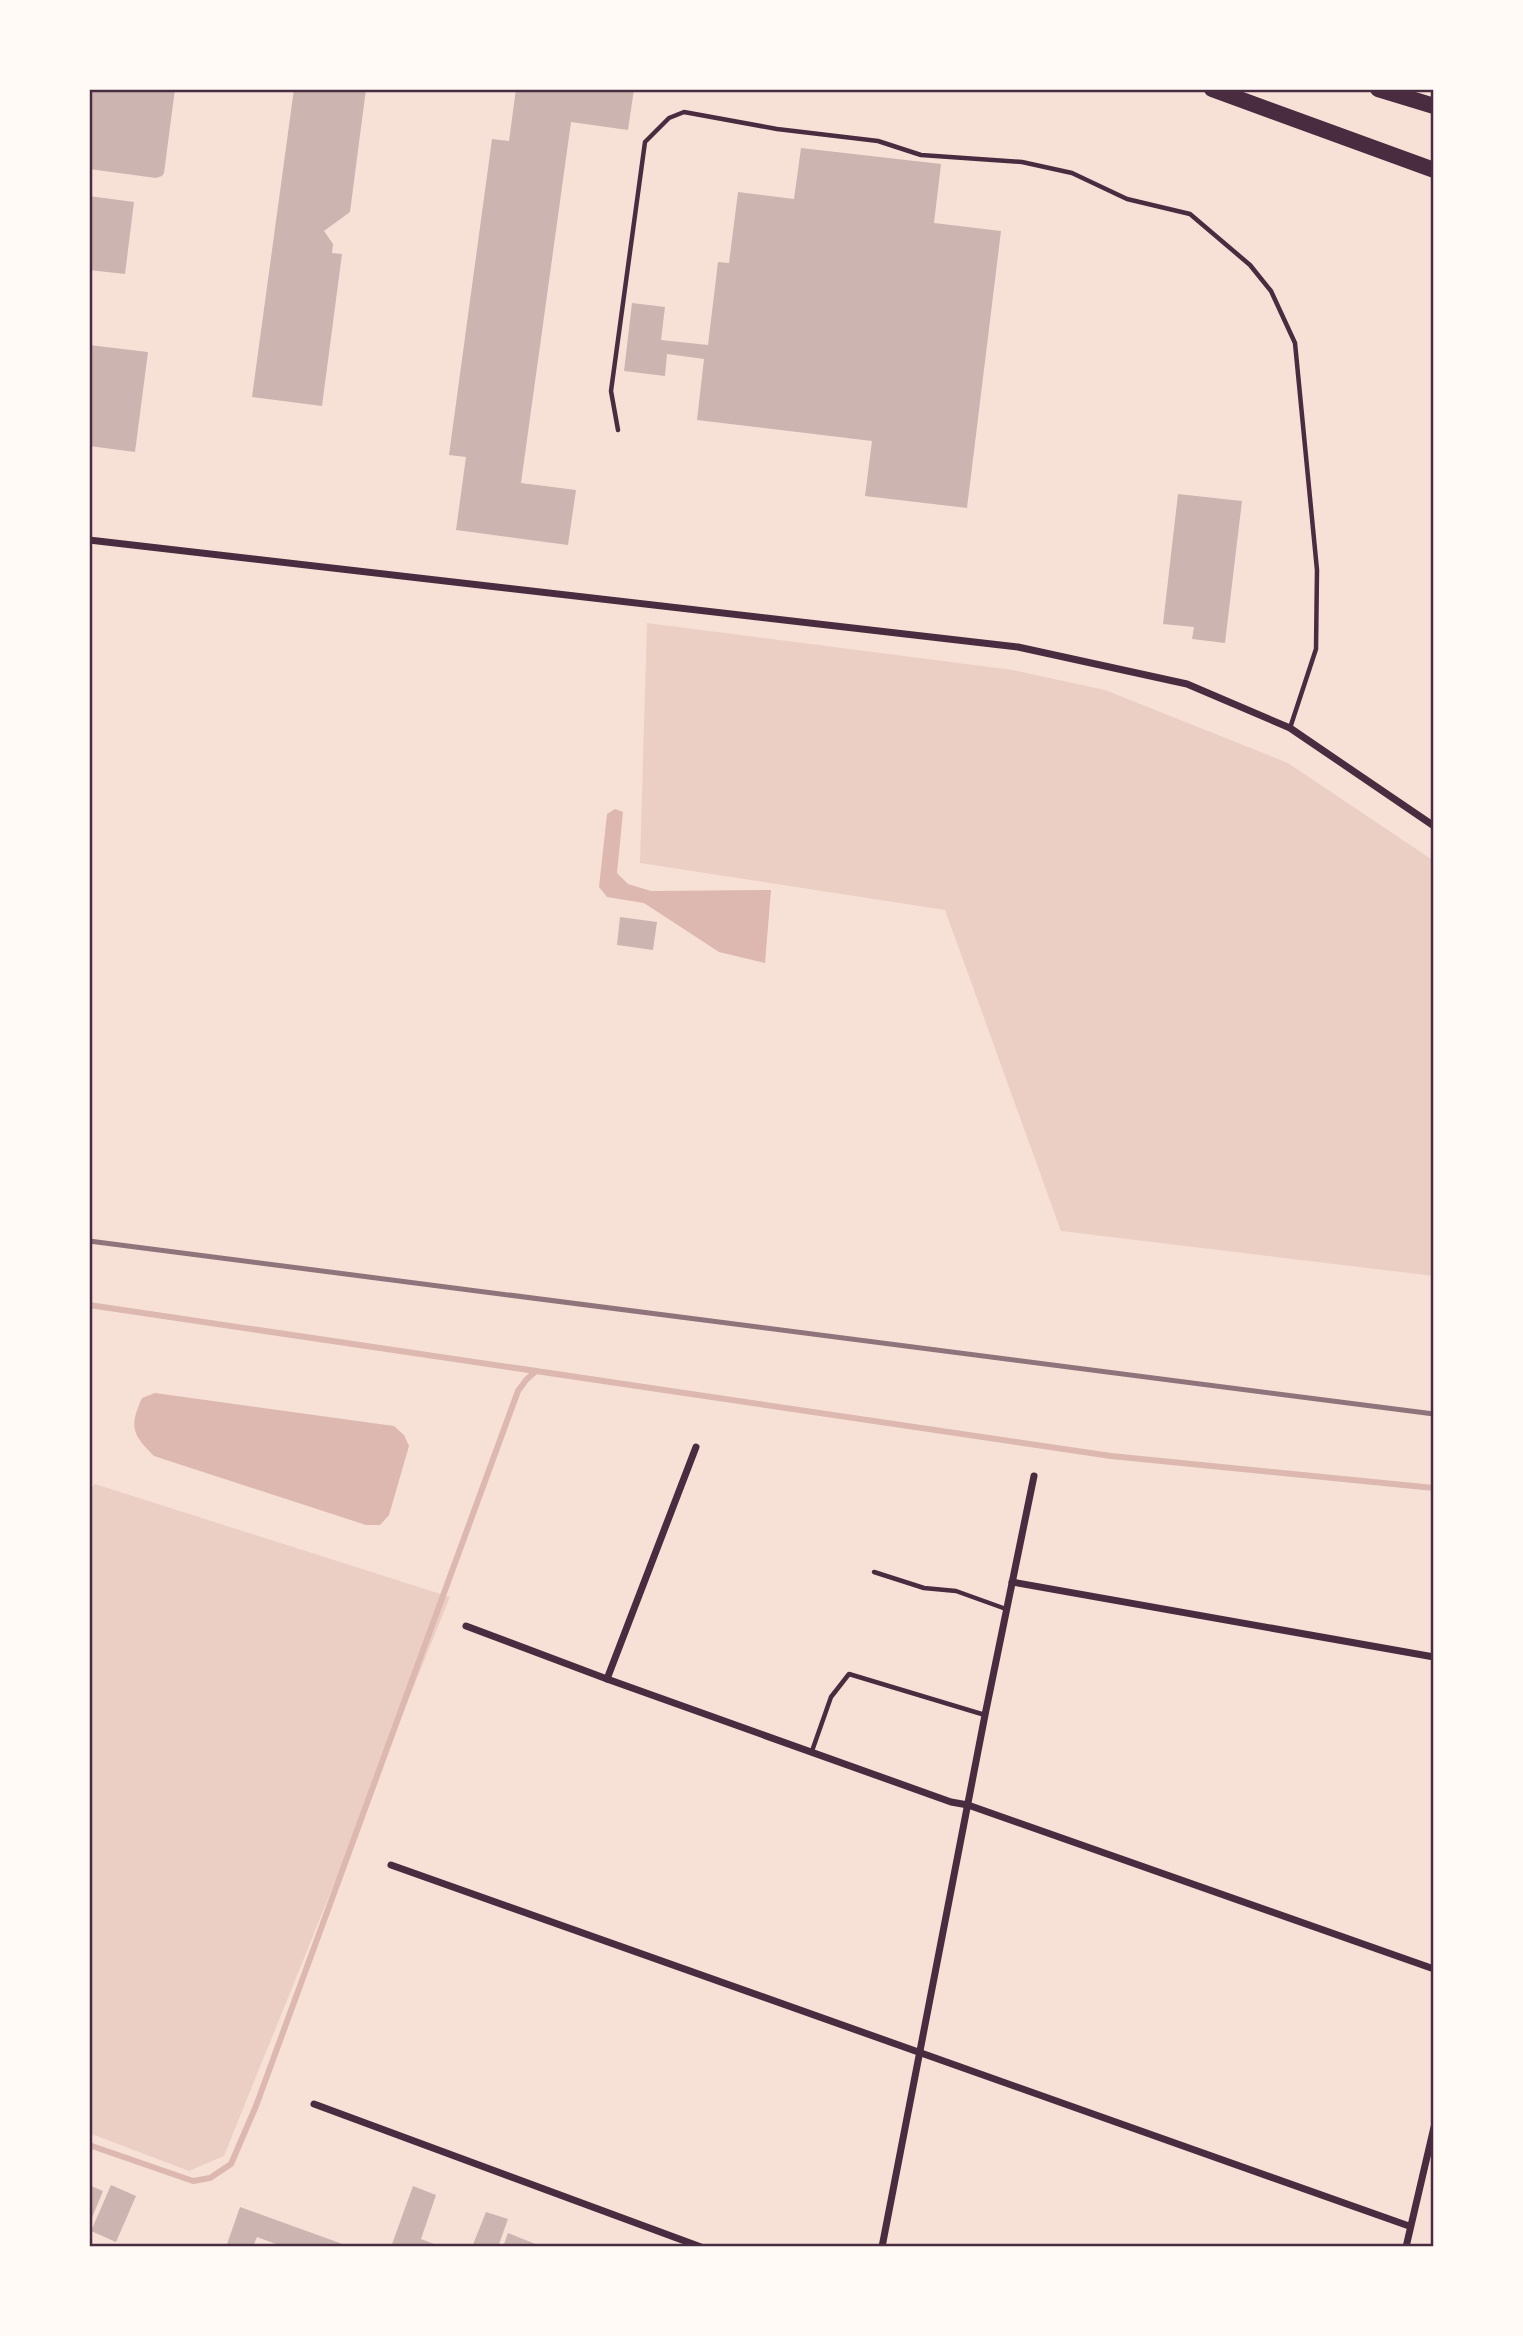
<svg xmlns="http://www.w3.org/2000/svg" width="1523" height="2336" viewBox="0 0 1523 2336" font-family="Jost,sans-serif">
<rect width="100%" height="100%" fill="#f7e1d7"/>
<g fill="#ebcfc5">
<path d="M 647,623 L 1013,670 L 1105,690 L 1288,763 L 1434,861 L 1434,1276 L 1061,1231 L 945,910 L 640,863 Z"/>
<path d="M 95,1484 L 450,1597 L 224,2156 L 189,2171 L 89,2133 L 89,1490 Z"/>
</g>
<g fill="#dcb8b0">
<path d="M 615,809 L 623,812 L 617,873 L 628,884 L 651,891 L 771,890 L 765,963 L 719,952 L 644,903 L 607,897 L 599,887 L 607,814 Z"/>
<path d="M 155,1393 L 394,1426 L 404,1435 L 409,1446 L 389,1515 L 380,1525 L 366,1525 L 154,1456 C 132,1434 129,1427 142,1398 Z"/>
</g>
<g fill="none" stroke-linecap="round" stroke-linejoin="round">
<g stroke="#dcb8b0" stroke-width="6">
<path d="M 89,1305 L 1111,1456 L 1434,1488"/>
<path d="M 89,2145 L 193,2181 L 210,2178 L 231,2164 L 256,2106 L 518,1391 L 526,1380 L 536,1371"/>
</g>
</g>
<g fill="#ccb4b1">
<path d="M 89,89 L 175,89 L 164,173 L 162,176 L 156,178 L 89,169 Z"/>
<path d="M 294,89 L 366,89 L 350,212 L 324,231 L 333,244 L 332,253 L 342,254 L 322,406 L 252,397 Z"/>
<path d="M 516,89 L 634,89 L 628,130 L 571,122 L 521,483 L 576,490 L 568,545 L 456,530 L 466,457 L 449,455 L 492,139 L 509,141 Z"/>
<path d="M 801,148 L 941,164 L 934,223 L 1001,231 L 967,508 L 865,496 L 872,441 L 697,420 L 704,359 L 667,354 L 665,376 L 624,371 L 632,303 L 665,307 L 661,340 L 708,345 L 718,262 L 729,263 L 738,192 L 794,199 Z"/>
<path d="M 89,196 L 134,202 L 125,274 L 89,270 Z"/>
<path d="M 89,345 L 148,352 L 135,452 L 89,446 Z"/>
<path d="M 1178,494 L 1242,501 L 1225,643 L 1192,639 L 1194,627 L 1163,624 Z"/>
<path d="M 620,917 L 657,922 L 653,950 L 617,945 Z"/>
<path d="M 89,2185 L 103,2191 L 89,2225 Z"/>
<path d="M 111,2185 L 136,2196 L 116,2242 L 91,2231 Z"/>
<path d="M 413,2186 L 436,2195 L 421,2239 L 442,2247 L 391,2247 Z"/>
<path d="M 240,2207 L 348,2246 L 348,2247 L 284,2247 L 257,2237 L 253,2247 L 226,2247 Z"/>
<path d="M 486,2212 L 508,2219 L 498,2247 L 472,2247 Z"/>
<path d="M 508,2233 L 543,2247 L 503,2247 Z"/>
</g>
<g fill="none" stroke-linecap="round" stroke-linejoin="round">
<g stroke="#4a2c40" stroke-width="4.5">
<path d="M 618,430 L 611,391 L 645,142 L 669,118 L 684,112 L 777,129 L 878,141 L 921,155 L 1022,162 L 1072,173 L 1127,199 L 1190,214 L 1250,265 L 1271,291 L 1295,343 L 1317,570 L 1316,649 L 1290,728"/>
<path d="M 874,1572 L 924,1588 L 956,1591 L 1006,1609"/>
<path d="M 812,1751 L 831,1697 L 849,1674 L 985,1715"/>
</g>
<g stroke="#4a2c40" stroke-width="7">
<path d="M 89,540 L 1018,647 L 1187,684 L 1290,728 L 1434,826"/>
<path d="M 1012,1582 L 1434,1657"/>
<path d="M 466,1626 L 607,1679 L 951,1802 L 968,1805 L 1434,1969"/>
<path d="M 607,1679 L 696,1447"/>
<path d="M 391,1865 L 1409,2226"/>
<path d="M 314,2104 L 701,2247"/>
<path d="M 882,2247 L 985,1715 L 1034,1476"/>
<path d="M 1406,2247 L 1434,2127"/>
</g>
<g stroke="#4a2c40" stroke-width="16">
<path d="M 1212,89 L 1434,170"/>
<path d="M 1378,89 L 1434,106"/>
</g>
<path stroke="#8f747c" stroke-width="5" d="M 89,1241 L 1434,1414"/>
</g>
<rect width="1523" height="2336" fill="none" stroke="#fffaf5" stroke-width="182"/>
<rect x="91" y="91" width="1341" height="2154" fill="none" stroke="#4a2c40" stroke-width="2.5"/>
</svg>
